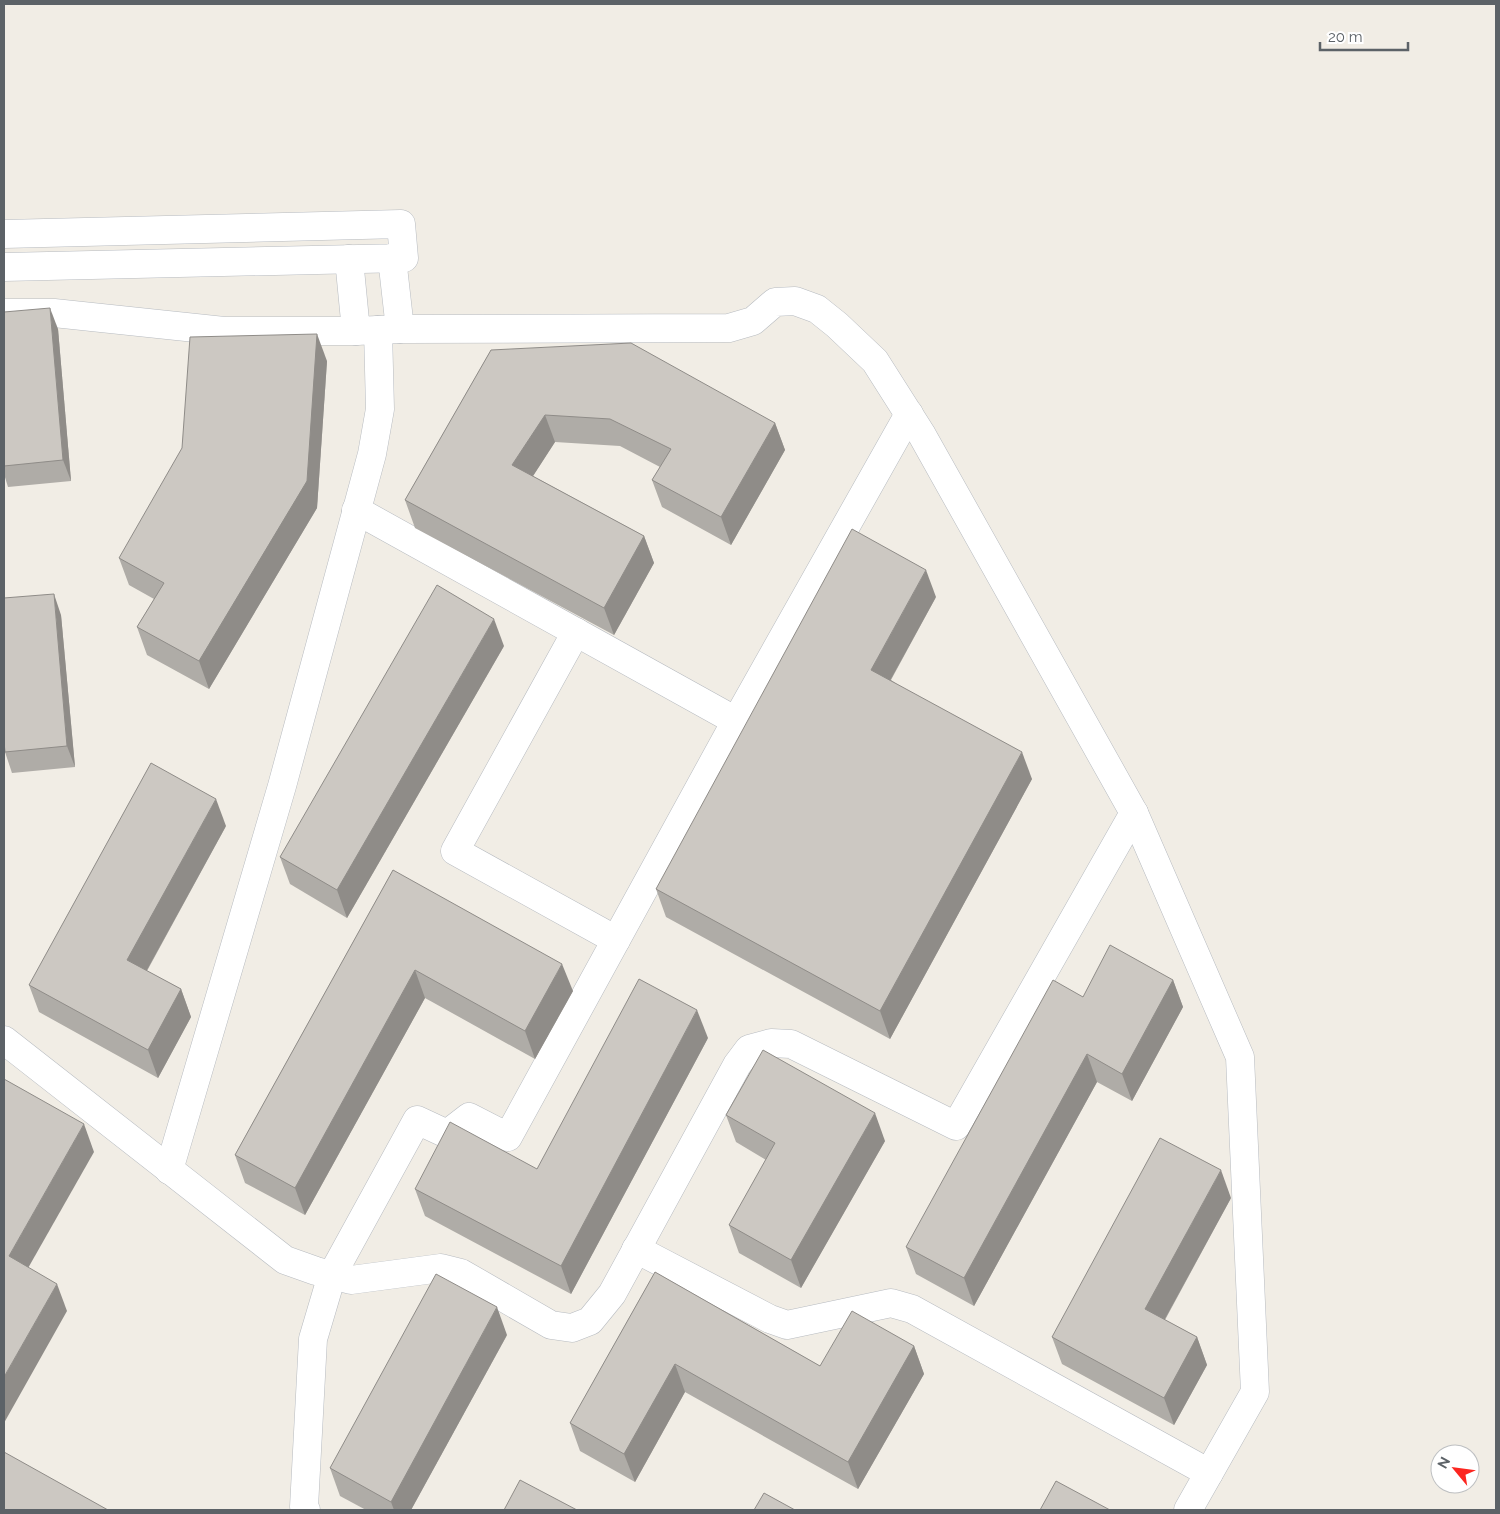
<svg xmlns="http://www.w3.org/2000/svg" width="1500" height="1514" viewBox="0 0 1500 1514" font-family="Raleway,sans-serif">
<rect width="100%" height="100%" fill="#f1ede5"/>
<g fill="none" stroke-linecap="round" stroke-linejoin="round">
<g stroke="#b7bbc0" stroke-width="29">
<g id="minor">
<path d="M 4,234 L 401,224 L 404,258 L 4,267"/>
<path d="M 349,259 L 356,331 L 400,329 L 392,258"/>
<path d="M 4,313 L 54,313 L 224,331 L 356,331"/>
<path d="M 400,329 L 729,328 L 753,321 L 775,302 L 795,301 L 817,309 L 837,325 L 875,361 L 922,435 L 1134,813 L 1240,1057 L 1255,1392 L 1209,1473"/>
<path d="M 576,632 L 455,851 L 616,940"/>
<path d="M 736,721 L 909,414"/>
<path d="M 4,1040 L 285,1260 L 316,1271 L 351,1280 L 441,1268 L 461,1273 L 551,1325 L 572,1328 L 590,1321 L 612,1294 L 737,1065 L 749,1049 L 771,1043 L 791,1044 L 956,1126 L 1134,813"/>
<path d="M 169,1170 L 282,786 L 372,454 L 380,409 L 378,330"/>
<path d="M 636,1249 L 770,1319 L 787,1325 L 891,1303 L 912,1309 L 1209,1473 L 1188,1510"/>
<path d="M 306,1510 L 304,1507 L 313,1339 L 332,1275 L 417,1120 L 447,1134 L 469,1117 L 508,1137 L 736,721 L 356,510"/>
</g>
</g>
<use href="#minor" stroke="#fff" stroke-width="28"/>
</g>
<g fill="#afaca7">
<path d="M 4,312 L 58,329 L 71,481 L 8,487 L 4,474 Z"/>
<path d="M 491,350 L 775,423 L 785,450 L 731,545 L 662,507 L 652,480 L 660,467 L 620,446 L 555,442 L 533,476 L 644,536 L 654,563 L 614,635 L 415,528 L 405,500 Z"/>
<path d="M 327,361 L 317,508 L 209,689 L 147,655 L 137,627 L 154,599 L 129,585 L 119,558 Z"/>
<path d="M 936,597 L 891,680 L 1032,779 L 890,1039 L 666,917 L 656,889 Z"/>
<path d="M 61,615 L 75,767 L 12,773 L 5,752 Z"/>
<path d="M 504,646 L 347,918 L 290,884 L 280,857 Z"/>
<path d="M 226,826 L 147,971 L 181,989 L 191,1017 L 158,1078 L 39,1012 L 29,985 Z"/>
<path d="M 393,870 L 573,991 L 535,1059 L 425,998 L 305,1215 L 245,1183 L 235,1155 Z"/>
<path d="M 1173,980 L 1183,1007 L 1132,1101 L 1097,1082 L 974,1306 L 916,1274 L 906,1247 L 1083,997 Z"/>
<path d="M 708,1038 L 571,1294 L 425,1216 L 415,1189 L 537,1169 Z"/>
<path d="M 726,1115 L 885,1141 L 801,1288 L 739,1253 L 729,1225 L 766,1160 L 736,1142 Z"/>
<path d="M 1231,1198 L 1165,1320 L 1197,1337 L 1207,1365 L 1174,1425 L 1062,1364 L 1052,1337 Z"/>
<path d="M 655,1272 L 820,1366 L 914,1346 L 924,1374 L 858,1489 L 685,1392 L 635,1482 L 580,1451 L 570,1423 Z"/>
<path d="M 507,1335 L 411,1510 L 366,1510 L 340,1496 L 330,1468 Z"/>
</g>
<g fill="#8f8c88">
<path d="M 50,308 L 58,329 L 71,481 L 63,460 Z"/>
<path d="M 317,334 L 327,361 L 317,508 L 209,689 L 199,661 Z"/>
<path d="M 545,415 L 555,442 L 522,493 L 512,465 Z"/>
<path d="M 775,423 L 785,450 L 731,545 L 721,517 Z"/>
<path d="M 644,536 L 654,563 L 614,635 L 604,608 Z"/>
<path d="M 926,570 L 936,597 L 881,697 L 871,670 Z"/>
<path d="M 54,594 L 61,615 L 75,767 L 67,746 Z"/>
<path d="M 494,619 L 504,646 L 347,918 L 337,890 Z"/>
<path d="M 1022,752 L 1032,779 L 890,1039 L 880,1011 Z"/>
<path d="M 216,799 L 226,826 L 137,988 L 127,960 Z"/>
<path d="M 562,964 L 573,991 L 535,1059 L 525,1031 Z"/>
<path d="M 415,970 L 425,998 L 305,1215 L 295,1188 Z"/>
<path d="M 1173,980 L 1183,1007 L 1132,1101 L 1122,1074 Z"/>
<path d="M 181,989 L 191,1017 L 158,1078 L 148,1050 Z"/>
<path d="M 697,1010 L 708,1038 L 571,1294 L 561,1266 Z"/>
<path d="M 1087,1054 L 1097,1082 L 974,1306 L 964,1278 Z"/>
<path d="M 875,1113 L 885,1141 L 801,1288 L 791,1260 Z"/>
<path d="M 84,1124 L 94,1152 L 19,1284 L 9,1256 Z"/>
<path d="M 1221,1170 L 1231,1198 L 1155,1337 L 1145,1309 Z"/>
<path d="M 57,1284 L 67,1311 L 4,1423 L 4,1377 Z"/>
<path d="M 497,1307 L 507,1335 L 411,1510 L 394,1510 L 391,1502 Z"/>
<path d="M 1197,1337 L 1207,1365 L 1174,1425 L 1164,1398 Z"/>
<path d="M 914,1346 L 924,1374 L 858,1489 L 848,1462 Z"/>
<path d="M 675,1364 L 685,1392 L 635,1482 L 624,1454 Z"/>
</g>
<g fill="#ccc8c2" stroke="#8f8c88">
<path d="M 50,308 L 63,460 L 4,466 L 4,312 Z"/>
<path d="M 317,334 L 307,481 L 199,661 L 137,627 L 164,583 L 119,558 L 182,448 L 190,337 Z"/>
<path d="M 631,343 L 775,423 L 721,517 L 652,480 L 671,449 L 610,419 L 545,415 L 512,465 L 644,536 L 604,608 L 405,500 L 491,350 Z"/>
<path d="M 852,529 L 926,570 L 871,670 L 1022,752 L 880,1011 L 656,889 Z"/>
<path d="M 437,585 L 494,619 L 337,890 L 280,857 Z"/>
<path d="M 54,594 L 67,746 L 5,752 L 4,742 L 4,598 Z"/>
<path d="M 151,763 L 216,799 L 127,960 L 181,989 L 148,1050 L 29,985 Z"/>
<path d="M 393,870 L 562,964 L 525,1031 L 415,970 L 295,1188 L 235,1155 Z"/>
<path d="M 1110,945 L 1173,980 L 1122,1074 L 1087,1054 L 964,1278 L 906,1247 L 1053,980 L 1083,997 Z"/>
<path d="M 639,979 L 697,1010 L 561,1266 L 415,1189 L 450,1122 L 537,1169 Z"/>
<path d="M 763,1050 L 875,1113 L 791,1260 L 729,1225 L 775,1143 L 726,1115 Z"/>
<path d="M 4,1079 L 84,1124 L 9,1256 L 57,1284 L 4,1377 Z"/>
<path d="M 1160,1138 L 1221,1170 L 1145,1309 L 1197,1337 L 1164,1398 L 1052,1337 Z"/>
<path d="M 655,1272 L 820,1366 L 852,1311 L 914,1346 L 848,1462 L 675,1364 L 624,1454 L 570,1423 Z"/>
<path d="M 436,1274 L 497,1307 L 391,1502 L 330,1468 Z"/>
<path d="M 4,1452 L 108,1510 L 4,1510 Z"/>
<path d="M 520,1480 L 577,1510 L 504,1510 Z"/>
<path d="M 1056,1481 L 1110,1510 L 1040,1510 Z"/>
<path d="M 764,1493 L 795,1510 L 754,1510 Z"/>
</g>
<rect width="1500" height="1514" fill="none" stroke="#5c6267" stroke-width="10"/>
<g transform="translate(1455 1469) rotate(299)"><circle r="24" fill="#ffffff" stroke="#bec0c2"/>
<path d="M0-4L9 19L0 12L-9 19Z" fill="#fc2620"/>
<text y="-8" font-size="14" font-weight="bold" text-anchor="middle" fill="#5c6267">N</text>
</g>
<path d="M1320 42v8h88v-8" fill="none" stroke="#5c6267" stroke-width="2.5"/>
<text x="1328" y="42" font-size="15" fill="#5c6267" stroke="#ffffff" stroke-width="4" paint-order="stroke">20 m</text>
</svg>
